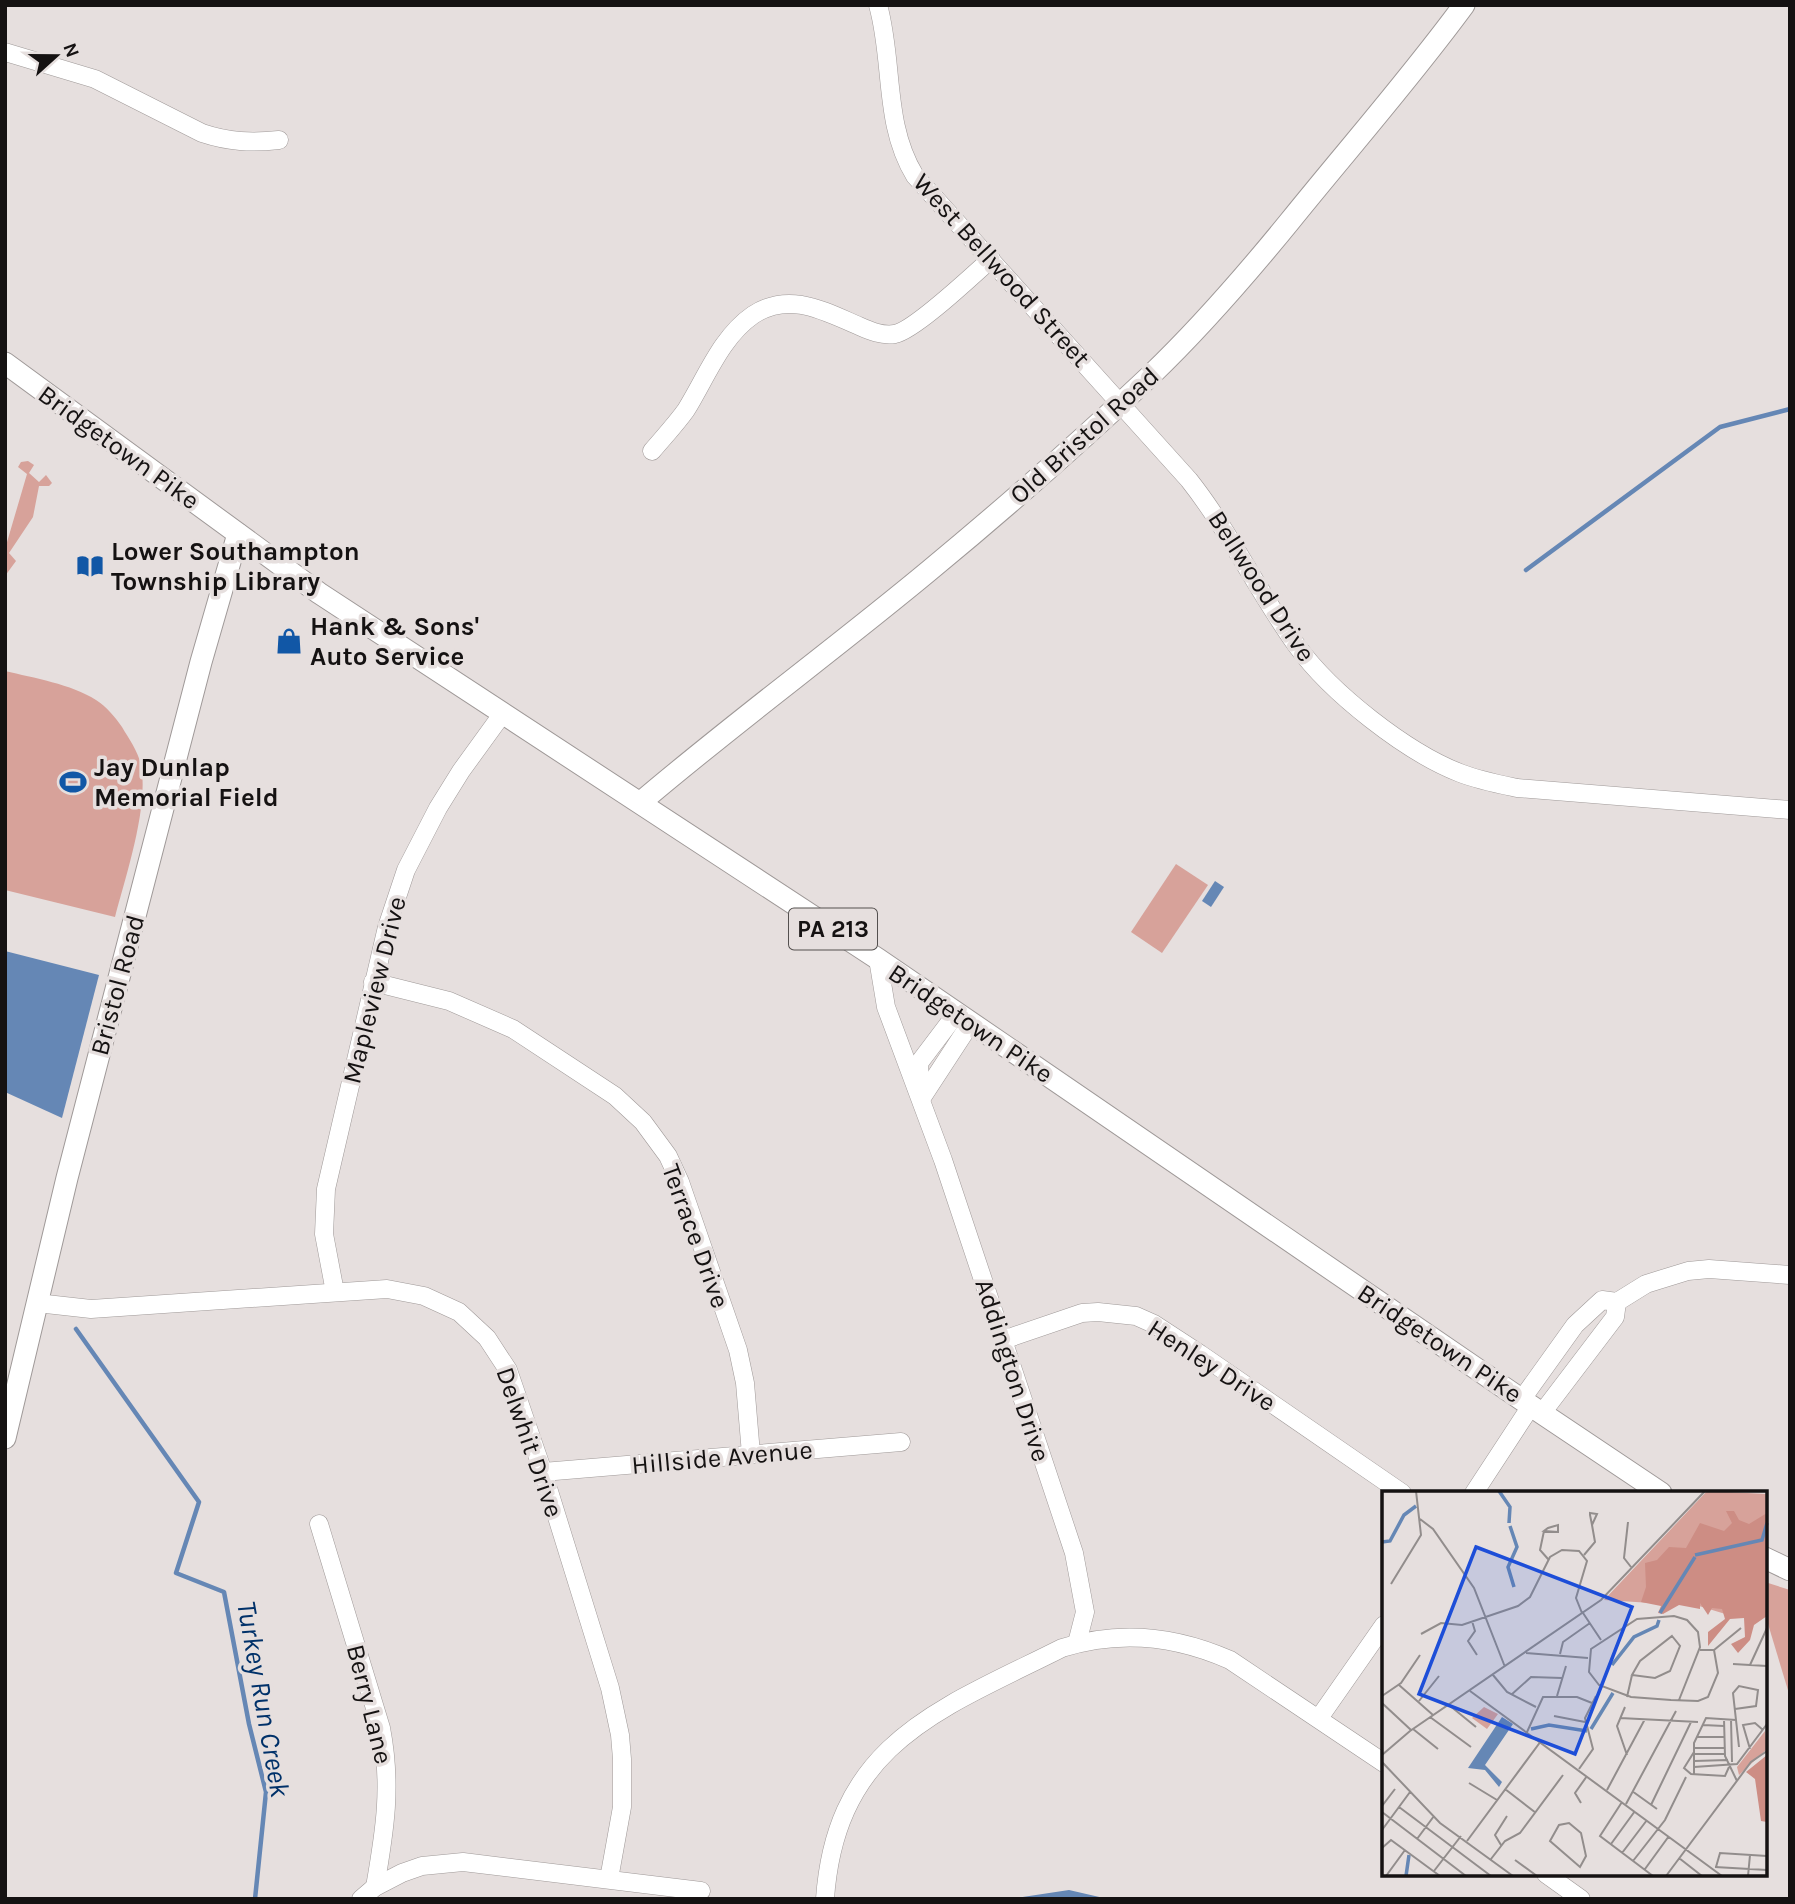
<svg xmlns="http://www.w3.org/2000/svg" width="1795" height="1904" viewBox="0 0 1795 1904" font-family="Karla,sans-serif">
<rect width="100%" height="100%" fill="#e6dfde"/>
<g fill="#d7a29a">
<path d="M 28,461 L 34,465 L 29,473 L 39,482 L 46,475 L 52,483 L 49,486 L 39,486 L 33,517 L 9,553 L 16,561 L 5,576 L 5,549 L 27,474 L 18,467 L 21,462 Z"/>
<path d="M 5,671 C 34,678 71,684 96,700 C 107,707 115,717 122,727 C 129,739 138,751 141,765 C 149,807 126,875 115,917 L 5,890 Z"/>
<path d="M 1176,864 L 1208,885 L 1162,953 L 1131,932 Z"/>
<path d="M 1765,1582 L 1790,1590 L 1790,1697 L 1765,1614 Z"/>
</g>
<g fill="#6587b5">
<path d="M 1215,881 L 1224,887 L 1211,907 L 1202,901 Z"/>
<path d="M 5,951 L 99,975 L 62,1118 L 5,1092 Z"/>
<path d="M 1069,1890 L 1108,1899 L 1010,1899 Z"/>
</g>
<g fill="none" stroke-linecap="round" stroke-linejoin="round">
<g stroke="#6587b5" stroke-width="4.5">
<path d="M 1526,570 L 1720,427 L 1790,409"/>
<path d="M 76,1329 L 199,1502 L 176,1573 L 224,1592 L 249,1724 L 266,1792 L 255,1899"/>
</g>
<g stroke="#9f9998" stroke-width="19">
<g id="minor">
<path d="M 878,5 C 894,62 883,124 915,176 L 1189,480 C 1230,532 1258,592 1297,646 C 1331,693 1406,752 1460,773 C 1478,780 1498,784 1517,788 L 1790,810"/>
<path d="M 5,52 L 95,79 L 202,133 C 229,142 251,143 279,140"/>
<path d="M 652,451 C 663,438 676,424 686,410 C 706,378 721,337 753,315 C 789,291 824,311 859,326 C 870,331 882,336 895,334 C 915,330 973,275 991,259"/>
<path d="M 878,959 L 886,1007 L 943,1160 L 1074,1553 L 1085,1612 L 1077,1643"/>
<path d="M 373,982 L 449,1001 L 513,1029 L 615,1096 L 643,1122 L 668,1156 L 680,1182 L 738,1350 L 745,1383 L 751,1454"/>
<path d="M 920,1086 L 919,1063 L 956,1014"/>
<path d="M 921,1099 L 970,1024"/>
<path d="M 335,1292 L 324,1234 L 326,1189 L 387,927 L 406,870 L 438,808 L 461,771 L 503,713"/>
<path d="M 37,1303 L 91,1309 L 387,1289 L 424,1296 L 459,1312 L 487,1338 L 508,1370 L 543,1472 L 610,1688 L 620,1735 L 622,1759 L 622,1807 L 609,1879"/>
<path d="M 1003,1340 L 1082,1313 L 1098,1312 L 1136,1316 L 1154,1324 L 1200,1354 L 1402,1493"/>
<path d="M 1522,1399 L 1575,1325 L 1602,1300 L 1617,1302 L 1646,1284 L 1688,1271 L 1709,1269 L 1790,1275"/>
<path d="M 1542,1413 L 1615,1317 L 1617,1302"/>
<path d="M 543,1472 L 901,1442"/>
<path d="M 1474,1493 L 1531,1406"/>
<path d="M 319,1524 L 381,1728 C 392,1785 385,1830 375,1887"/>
<path d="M 1319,1718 L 1384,1625"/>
<path d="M 1546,1874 L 1581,1899"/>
<path d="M 361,1899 L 375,1887 L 402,1873 L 422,1866 L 463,1862 L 701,1891"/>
<path d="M 825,1899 C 836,1742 941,1709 1062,1648 C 1119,1630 1176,1636 1230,1660 L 1384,1763"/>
</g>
</g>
<g stroke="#9f9998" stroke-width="23">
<g id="major">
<path d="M 5,363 L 319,593 L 878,959 L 1531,1406 L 1661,1493"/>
<path d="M 641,802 C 735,722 835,649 930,570 C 1005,508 1079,443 1151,375 C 1201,327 1246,275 1290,221 C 1348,149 1409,80 1464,5"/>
<path d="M 5,1438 L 67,1178 L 201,662 L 238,534"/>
<path d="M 1765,1558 L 1790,1570"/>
</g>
</g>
<use href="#minor" stroke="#fff" stroke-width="18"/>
<use href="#major" stroke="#fff" stroke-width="21"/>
</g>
<defs>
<g id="library-bare" transform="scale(2.1)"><path d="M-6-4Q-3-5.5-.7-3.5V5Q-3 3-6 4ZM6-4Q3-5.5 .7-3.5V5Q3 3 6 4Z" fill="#1157a6" stroke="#e6dfde" stroke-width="2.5" paint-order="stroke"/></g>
<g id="shop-bare" transform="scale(2.1)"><path d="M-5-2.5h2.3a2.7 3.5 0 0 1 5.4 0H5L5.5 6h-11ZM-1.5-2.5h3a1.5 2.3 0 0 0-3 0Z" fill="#1157a6" stroke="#e6dfde" stroke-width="2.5" paint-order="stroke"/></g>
<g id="stadium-bare" transform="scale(2.1)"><path d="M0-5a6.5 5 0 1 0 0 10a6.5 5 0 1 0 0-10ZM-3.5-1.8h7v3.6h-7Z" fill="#1157a6" stroke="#e6dfde" stroke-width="2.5" paint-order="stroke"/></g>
</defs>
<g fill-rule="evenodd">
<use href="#library-bare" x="90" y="566"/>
<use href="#shop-bare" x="289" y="641"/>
<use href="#stadium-bare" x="73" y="782"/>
</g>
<g text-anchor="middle" stroke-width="7" stroke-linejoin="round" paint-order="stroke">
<rect fill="#e6dfde" stroke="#54504f" stroke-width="2" x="789" y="908.5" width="88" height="41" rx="5"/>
<g font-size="24" font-weight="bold" fill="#151212">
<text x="833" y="937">PA 213</text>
</g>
<g font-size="26" fill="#151212" stroke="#e6dfde">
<text transform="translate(1002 270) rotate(48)" y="9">West Bellwood Street</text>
<text transform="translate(1084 435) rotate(-42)" y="9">Old Bristol Road</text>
<text transform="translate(119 447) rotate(36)" y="9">Bridgetown Pike</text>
<text transform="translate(1262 586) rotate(57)" y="9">Bellwood Drive</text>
<text transform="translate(117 985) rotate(-75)" y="9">Bristol Road</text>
<text transform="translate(374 990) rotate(-76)" y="9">Mapleview Drive</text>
<text transform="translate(971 1023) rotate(34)" y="9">Bridgetown Pike</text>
<text transform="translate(696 1236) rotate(70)" y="9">Terrace Drive</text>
<text transform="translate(1440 1343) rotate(34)" y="9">Bridgetown Pike</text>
<text transform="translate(1212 1365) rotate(33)" y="9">Henley Drive</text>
<text transform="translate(1013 1370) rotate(72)" y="9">Addington Drive</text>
<text transform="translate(530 1442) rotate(71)" y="9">Delwhit Drive</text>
<text transform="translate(722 1457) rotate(-5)" y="9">Hillside Avenue</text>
<text transform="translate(370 1704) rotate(76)" y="9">Berry Lane</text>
</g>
<g font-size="26" font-weight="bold" fill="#151212" stroke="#e6dfde" text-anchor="start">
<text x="111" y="560">Lower Southampton<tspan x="111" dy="30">Township Library</tspan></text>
<text x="310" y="635">Hank &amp; Sons'<tspan x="310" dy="30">Auto Service</tspan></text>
<text x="94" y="776">Jay Dunlap<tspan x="94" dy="30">Memorial Field</tspan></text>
</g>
<g font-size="28" font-style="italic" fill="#003169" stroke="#e6dfde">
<text transform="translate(264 1699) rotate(80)" y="10">Turkey Run Creek</text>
</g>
</g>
<g transform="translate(1382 1491)">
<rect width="385" height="385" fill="#e6dfde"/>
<path d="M 325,0 L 385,3 L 385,113 L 350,125 L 317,115 L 222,109 ZM 102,216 L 116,223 L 105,238 L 90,227 ZM 383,240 L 385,258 L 357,284 L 355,276 Z" fill="#d7a29a"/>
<path d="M 344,20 L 352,20 L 357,29 L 367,33 L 385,22 L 385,125 L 372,134 L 368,149 L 356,162 L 349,153 L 363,146 L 362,127 L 348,128 L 326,155 L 326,141 L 343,128 L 340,118 L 330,117 L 326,124 L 318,112 L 318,118 L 297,114 L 281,123 L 276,122 L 279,115 L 259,111 L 264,96 L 263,72 L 275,69 L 287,56 L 304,57 L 318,32 L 342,40 L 350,32 ZM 385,264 L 385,331 L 379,330 L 373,288 L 364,281 Z" fill="#cd8d84"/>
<path d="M 120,226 L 131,233 L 103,274 L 120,291 L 117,296 L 103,279 L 86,277 Z" fill="#6587b5"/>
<path fill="none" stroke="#6587b5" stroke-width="3.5" d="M 117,0 L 128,16 L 127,32M 128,35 L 135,56 L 126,76 L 132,96M 0,51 L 8,50 L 22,24 L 34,15M 313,64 L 380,49 L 385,32M 278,122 L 313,66M 230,174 L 252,146 L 275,135 L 277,129M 149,238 L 167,234 L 205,240M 209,238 L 231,202M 24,385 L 27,364"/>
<path fill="none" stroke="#928d8c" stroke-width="2" d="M 208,22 L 215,23 L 210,34 L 208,24 ZM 38,28 L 51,38 L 92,97 L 123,176M 246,31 L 242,67 L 249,76M 176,34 L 176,41 L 162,40 L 166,37 ZM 162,40 L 158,59 L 166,68M 202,64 L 213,51 L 210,34M 9,93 L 39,44 L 34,0M 201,122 L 219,149M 90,130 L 93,140 L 86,150 L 95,164M 39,143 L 59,132 L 80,134 L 136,115 L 148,106 L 168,66 L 180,59 L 197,60 L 205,70 L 194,107 L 200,122M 290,145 L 298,155 L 288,180 L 273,187 L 250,184 L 258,170 ZM 318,159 L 332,159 L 359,137M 144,162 L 206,167M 178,163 L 181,151 L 208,132M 351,173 L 385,175M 368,174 L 385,137M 111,184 L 125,201 L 154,216M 17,194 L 51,224M 88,200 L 340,385M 129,204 L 149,186 L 180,187M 0,205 L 19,192 L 38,164M 175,205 L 184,175M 245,206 L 250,184M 297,209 L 318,156 L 316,141 L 305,129 L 292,125 L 255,128 L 209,158 L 207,181 L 217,194 L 249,206 L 289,209 L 316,210 L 326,206 L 336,182 L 332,159M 37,210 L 57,185M 0,212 L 29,239M 67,214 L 94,236M 243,216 L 235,235 L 245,264M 353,218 L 374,215 L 376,199 L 357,195 L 351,202 L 357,256M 172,225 L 203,231M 48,226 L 89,256M 238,227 L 316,231M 342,228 L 343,265 L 355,290M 349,228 L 350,271M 321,234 L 342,235M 31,238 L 56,258M 145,241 L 161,206 L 195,206 L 210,212M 316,246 L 342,246M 312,257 L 342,257M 368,258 L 361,234 L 373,232 L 381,239M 312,261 L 302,277 L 309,283 L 343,285 L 347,276M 312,263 L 343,263M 0,264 L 28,240 L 219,109 L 323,0M 312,270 L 346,269M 0,271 L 58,332 L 131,385M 312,276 L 355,273 L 385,233M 197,278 L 211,258 L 203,227 L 214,205M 312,284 L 312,252 L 324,227 L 354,229M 87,292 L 115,309M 123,298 L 154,322M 225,299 L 263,228M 250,300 L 275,318M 240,311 L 218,345 L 271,385M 199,312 L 193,302 L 205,285M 244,313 L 294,220M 269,314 L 309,231M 0,315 L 13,298M 17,316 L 109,385M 0,321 L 84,385M 187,332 L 199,342 L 204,365 L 198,376 L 168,350 L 177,334 ZM 0,339 L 28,301M 35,348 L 52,325M 85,350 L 159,250M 229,353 L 253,320M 119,354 L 113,344 L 125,325M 0,357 L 9,349 L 58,385M 240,362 L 265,329M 297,367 L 320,385M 109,368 L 123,350 L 138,342 L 181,284M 133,369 L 155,385M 251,370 L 283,329 L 304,286M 333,376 L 385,379M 334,376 L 338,362 L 385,365M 263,378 L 287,345M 52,380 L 79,345M 4,385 L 23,359M 284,385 L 369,271 L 385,260M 366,385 L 368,364"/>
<path fill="#1d4ed8" fill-opacity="0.15" stroke="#1d4ed8" stroke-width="3.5" d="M 94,56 L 250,116 L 193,263 L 37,203 Z"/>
<rect width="385" height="385" fill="none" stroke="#151212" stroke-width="3.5"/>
</g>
<rect width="1795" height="1904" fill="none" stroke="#151212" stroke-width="14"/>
<g transform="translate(56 56) rotate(69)" stroke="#e6dfde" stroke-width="5" paint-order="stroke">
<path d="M0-5L12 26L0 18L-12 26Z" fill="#151212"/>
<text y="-10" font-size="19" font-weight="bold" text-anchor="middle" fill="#151212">N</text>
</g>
</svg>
